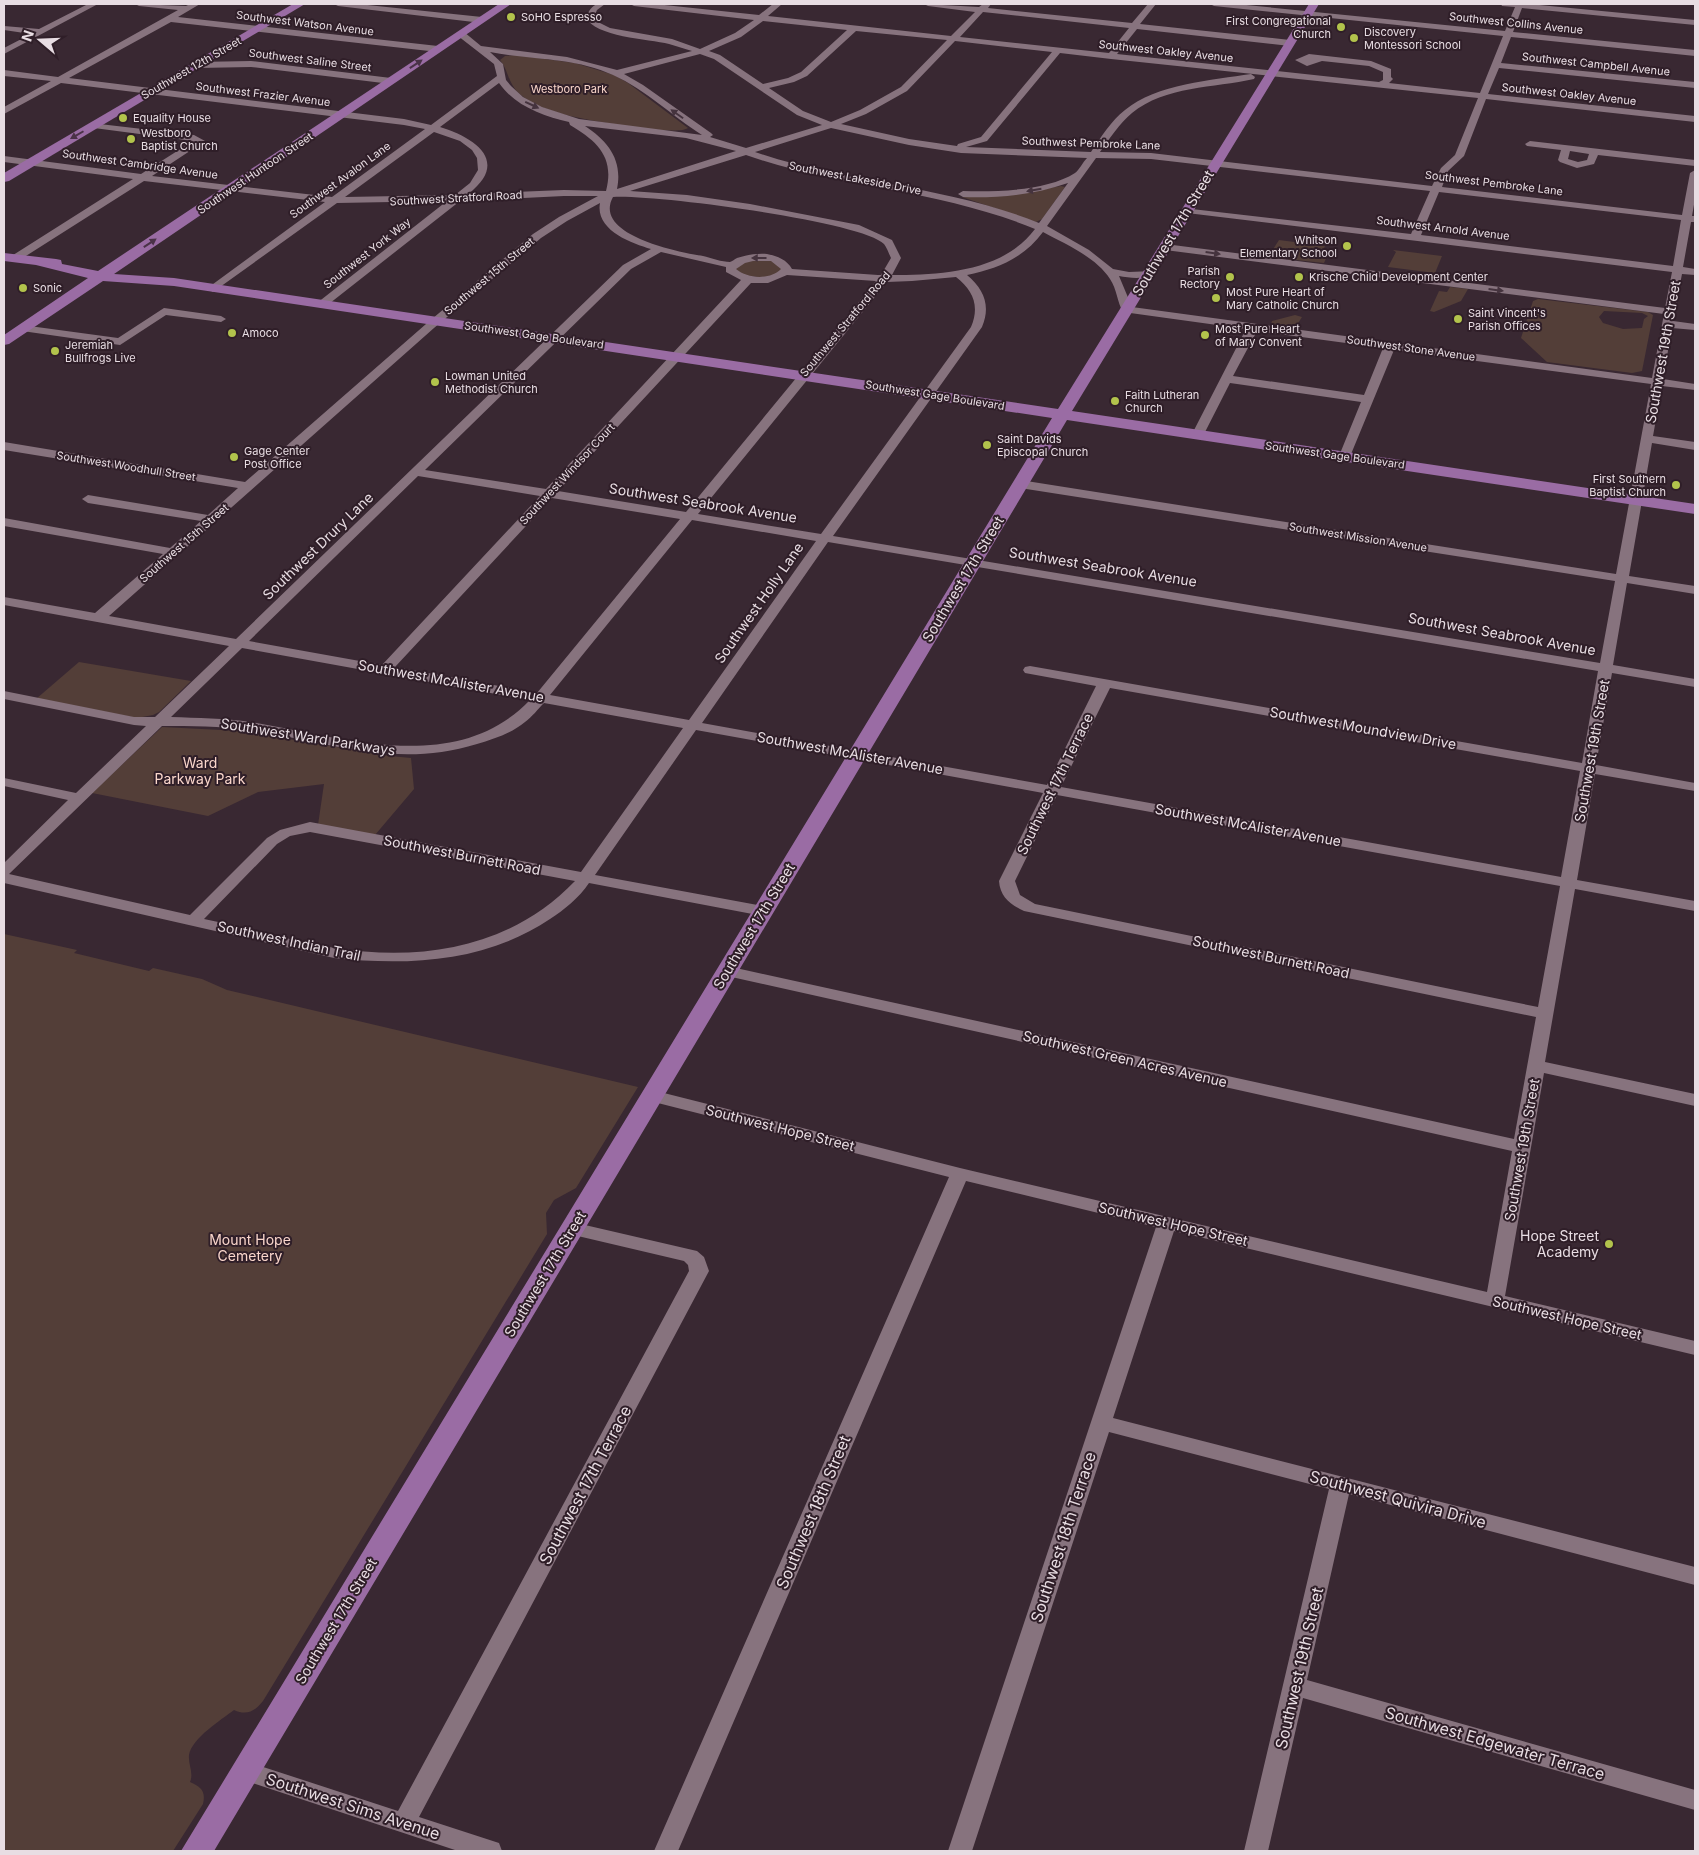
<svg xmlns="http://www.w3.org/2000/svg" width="1699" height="1855" viewBox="0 0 1699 1855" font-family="Inter,sans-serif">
<rect width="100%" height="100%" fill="#392832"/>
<g fill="#533e38" fill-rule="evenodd">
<path d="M 515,55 L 575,63 L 614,75 L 628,83 L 688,128 C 677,137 578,119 559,113 C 546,109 532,104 521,95 C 508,85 509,71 500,60 L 505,56 Z"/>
<path d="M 1061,186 L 1065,187 L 1042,219 L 1036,222 L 962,197 L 1011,195 Z"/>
<path d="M 1279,240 L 1325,246 L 1322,253 L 1328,254 L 1324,263 L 1268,257 Z"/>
<path d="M 1393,250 L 1442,256 L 1435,273 L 1388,267 L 1396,252 Z"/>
<path d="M 759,259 L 774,261 L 782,269 C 772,281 753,277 739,274 L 734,267 L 736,264 Z"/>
<path d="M 1450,287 L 1468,289 L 1461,301 L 1434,312 L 1430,311 L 1439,291 L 1447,292 Z"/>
<path d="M 1538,299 L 1648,312 L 1653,315 L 1642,371 L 1632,373 L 1547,362 L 1521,338 L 1533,301 ZM 1604,311 L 1642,313 L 1648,316 L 1644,319 L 1642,328 L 1623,329 L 1603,323 L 1599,317 Z"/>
<path d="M 1295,315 L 1302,317 L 1295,328 L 1271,324 L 1272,321 Z"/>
<path d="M 79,662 L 191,681 L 159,712 L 153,715 L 137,718 L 36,699 Z"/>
<path d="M 162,727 L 241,731 L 390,756 L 411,758 L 414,789 L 375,835 L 318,825 L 324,784 L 258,792 L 208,816 L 92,793 Z"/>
<path d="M 4,934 L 77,950 L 74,953 L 149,971 L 153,968 L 202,979 L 227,990 L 638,1087 L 576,1188 L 554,1200 L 546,1213 L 547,1234 L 263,1701 C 255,1711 247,1716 234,1710 C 221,1720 192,1738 189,1755 C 188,1765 194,1773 190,1782 C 201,1787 206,1791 203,1804 L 173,1851 L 4,1851 Z"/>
</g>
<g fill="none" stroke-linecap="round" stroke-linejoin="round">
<g fill="#87737e" fill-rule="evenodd">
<path d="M 88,4 L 98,4 L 4,54 L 4,48 L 31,34 L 4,30 L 4,26 L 39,29 Z"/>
<path d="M 135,4 L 186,6 L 190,4 L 200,4 L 178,17 L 438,46 L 442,49 L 438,52 L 171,22 L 69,78 L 404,119 L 431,125 L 497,76 L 494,64 L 458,36 L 458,32 L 464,32 L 481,46 L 567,57 L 617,70 L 692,51 C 684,49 677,46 669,44 C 649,39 594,37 586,17 C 591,7 594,3 605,4 L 597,10 L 594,17 L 596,21 L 610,28 L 672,39 L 700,49 L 735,33 L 754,20 L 634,6 L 630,4 L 655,4 L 759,15 L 773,4 L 782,4 L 768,16 L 951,36 L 975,12 L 928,6 L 924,4 L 979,7 L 983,4 L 991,4 L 988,8 L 1132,23 L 1148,4 L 1156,4 L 1140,24 L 1290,40 L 1294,43 L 1290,46 L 1137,29 L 1117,54 L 1379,82 L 1383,80 L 1383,72 L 1369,66 L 1322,61 L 1307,66 L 1295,60 L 1309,54 L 1371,61 L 1391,69 L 1391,77 L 1393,79 L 1389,83 L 1480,93 L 1503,36 L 1214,6 L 1210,4 L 1236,4 L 1505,31 L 1515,7 L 1502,6 L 1501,4 L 1529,4 L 1695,20 L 1695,25 L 1522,8 L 1513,32 L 1695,50 L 1695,56 L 1511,37 L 1501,63 L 1695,82 L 1695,88 L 1499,68 L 1488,94 L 1695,116 L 1695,122 L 1486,99 L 1464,156 L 1448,171 L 1442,187 L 1682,215 L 1690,173 L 1695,170 L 1695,199 L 1692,216 L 1695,216 L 1695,222 L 1691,222 L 1683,267 L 1695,269 L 1695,275 L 1682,274 L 1673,321 L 1695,324 L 1695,330 L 1672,328 L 1663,379 L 1695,384 L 1695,390 L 1662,386 L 1653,436 L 1695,442 L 1695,450 L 1652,443 L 1629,576 L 1695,586 L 1695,594 L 1627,583 L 1613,665 L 1695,679 L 1695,687 L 1612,673 L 1596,765 L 1695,783 L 1695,791 L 1595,774 L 1577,880 L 1695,901 L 1695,911 L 1575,889 L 1545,1062 L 1695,1094 L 1695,1106 L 1544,1073 L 1505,1296 L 1695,1341 L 1695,1355 L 1174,1231 L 1113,1418 L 1695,1567 L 1695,1585 L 1349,1494 L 1307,1680 L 1695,1790 L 1695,1810 L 1303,1698 L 1268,1851 L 1244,1851 L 1329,1489 L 1109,1432 L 972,1851 L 948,1851 L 1156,1227 L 966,1181 L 678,1851 L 654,1851 L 949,1177 L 646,1100 L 643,1096 L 646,1092 L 652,1090 L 960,1168 L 1487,1292 L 1512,1151 L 727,976 L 721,975 L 719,971 L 721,967 L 727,966 L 1514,1139 L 1536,1017 L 1024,911 C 1011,905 1000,897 999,881 L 1043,793 L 696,730 L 595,875 L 763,906 L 769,908 L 771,911 L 769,914 L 763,916 L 589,883 C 579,898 564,910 550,919 C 486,962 409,966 334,958 L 4,883 L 4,863 L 68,800 L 4,786 L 4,778 L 76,793 L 146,726 L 134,725 L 4,699 L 4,691 L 134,717 L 155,717 L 229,646 L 4,605 L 4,597 L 95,613 L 163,554 L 4,526 L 4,518 L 170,548 L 201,521 L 88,503 L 82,499 L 88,495 L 208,515 L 238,488 L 4,450 L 4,442 L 245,482 L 426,324 L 533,234 L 559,217 L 598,196 L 564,196 L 460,201 L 325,307 L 321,308 L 316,305 L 317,303 L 447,201 L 337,203 L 213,292 L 208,289 L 209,287 L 325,202 L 144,181 L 18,261 L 10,261 L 9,259 L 10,257 L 133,179 L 4,162 L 4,156 L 141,174 L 193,141 L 94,128 L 91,127 L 91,123 L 194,135 L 205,141 L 152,176 L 332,197 L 425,129 L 404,125 L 61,83 L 4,114 L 4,107 L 51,81 L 4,76 L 4,70 L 58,77 L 178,10 L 139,6 ZM 983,12 L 1129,28 L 1109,53 L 960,37 ZM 763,21 L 847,30 L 801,72 L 788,78 L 763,84 L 720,55 L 709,51 L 741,37 ZM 856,31 L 947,40 L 901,87 L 860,110 L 831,122 L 803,111 L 769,88 L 794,82 L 807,76 ZM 955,41 L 1052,52 L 981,137 L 958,144 L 957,146 L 909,139 L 841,124 L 866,114 L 907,91 ZM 490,52 C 531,60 575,57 613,75 C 646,90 672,116 702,135 L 579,119 L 542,107 L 523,97 L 511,86 L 506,80 L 503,64 ZM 1060,53 L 1111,59 L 1478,98 L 1455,155 L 1441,168 L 1432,186 L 1151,153 L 1100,152 C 1110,138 1119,124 1132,113 C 1165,86 1214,88 1254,79 L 1255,77 L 1251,74 C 1213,80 1156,84 1125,110 C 1111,121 1101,137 1091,152 L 966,147 L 987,141 ZM 700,54 L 714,59 L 797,115 L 822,125 L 746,148 L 710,137 L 713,135 L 711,133 L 643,85 L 624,74 ZM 499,83 C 515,106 543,116 569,122 L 570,125 C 597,141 615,157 606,191 L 564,190 L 468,194 C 510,162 476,138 440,127 ZM 585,126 L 686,138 L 736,151 L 617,189 C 623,160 608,141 585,126 ZM 831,128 L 909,145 L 961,153 L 1087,158 C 1083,162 1079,170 1075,173 C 1047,191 995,192 963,191 L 958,194 L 963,197 C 999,198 1034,195 1068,183 L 1039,223 C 948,186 848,184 755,152 ZM 434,132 L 460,141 L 472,150 L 477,158 L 478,170 L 470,183 L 455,195 L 345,197 ZM 746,155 C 841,188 941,190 1035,229 C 1003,272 941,275 892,275 L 901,258 L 892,240 L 859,225 L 750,204 L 687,195 L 630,191 ZM 1096,158 L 1151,159 L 1430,191 L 1411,234 L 1183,208 L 1183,212 L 1187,213 L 1672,272 L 1665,308 L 1165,244 L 1160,247 L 1165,250 L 1664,314 L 1652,378 L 1132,307 L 1119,276 C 1130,278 1146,280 1154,273 L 1153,271 L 1129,272 L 1113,269 L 1089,250 L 1047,226 ZM 1439,192 L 1681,220 L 1673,266 L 1421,235 ZM 613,197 C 651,194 862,221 884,244 C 887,248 889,254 891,258 L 881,275 L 878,275 L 792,269 C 787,260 778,256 767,254 C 758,253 746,255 737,258 C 735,259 731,262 730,262 C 722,262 711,258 703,256 C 679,252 592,235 613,197 ZM 600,203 C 595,230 631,243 651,249 L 623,265 L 236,639 L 109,616 L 434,328 L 541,238 L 567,221 ZM 1043,232 C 1065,244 1096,257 1110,279 C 1117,289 1117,302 1123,312 L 1246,329 L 1192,434 L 1194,437 L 1202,437 L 1204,434 L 1230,383 L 1361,402 L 1339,456 L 1341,459 L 1349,459 L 1394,350 L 1651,384 L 1616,574 L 1020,480 L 1014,484 L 1020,488 L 1615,581 L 1600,663 L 833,536 L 982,327 C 991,306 984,289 967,275 C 997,269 1024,258 1043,232 ZM 661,252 L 726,267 L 726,272 L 741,280 L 546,489 L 425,470 L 631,269 ZM 753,261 L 771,261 L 781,269 C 770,280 748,279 736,269 L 745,263 ZM 787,275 L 876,281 L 686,512 L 558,491 L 751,283 L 768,283 ZM 956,277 C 973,290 980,306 971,327 L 821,534 L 698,514 L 887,282 L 912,281 ZM 1257,331 L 1383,348 L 1364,395 L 1233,376 ZM 418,476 L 540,496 L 382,665 L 249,641 ZM 552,498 L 680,519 L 537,693 L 395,667 ZM 692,520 L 816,541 L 689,720 L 550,695 ZM 828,542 L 1598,671 L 1582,763 L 1030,666 L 1025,667 L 1023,670 L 1025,673 L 1096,686 L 1047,785 L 702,723 ZM 242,648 L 530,700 C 456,777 342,737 251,722 C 225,718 197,718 171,717 ZM 1110,688 L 1580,771 L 1561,877 L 1061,787 ZM 544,703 L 683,728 L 581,872 L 310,822 L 280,830 L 267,838 L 190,915 L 9,874 L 162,726 C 191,726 220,726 249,730 C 329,742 396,769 477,744 C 494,739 512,733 525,722 C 532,717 538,709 544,703 ZM 1057,795 L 1560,886 L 1538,1007 L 1035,904 L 1020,895 L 1015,881 ZM 310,832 L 575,881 C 512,947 423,962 335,948 C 291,941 248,928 204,919 L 277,844 L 290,836 Z"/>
<path d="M 334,4 L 358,4 L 482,17 L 486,20 L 482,23 L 338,6 Z"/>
<path d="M 251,61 L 391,78 L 395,81 L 391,84 L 251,67 L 197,68 L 193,65 L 197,62 Z"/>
<path d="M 1530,141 L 1695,160 L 1695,166 L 1598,155 L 1594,164 L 1577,168 L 1560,162 L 1558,160 L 1561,150 L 1527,146 L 1525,144 ZM 1570,151 L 1589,154 L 1587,160 L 1578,162 L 1568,159 Z"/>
<path d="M 164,308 L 221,316 L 226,319 L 221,322 L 166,315 L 120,345 L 22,331 L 16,328 L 22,325 L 118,338 Z"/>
<path d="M 572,1222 L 697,1251 L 704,1257 L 709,1271 L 419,1817 L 499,1843 L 502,1851 L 458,1851 L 237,1778 L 233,1771 L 237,1764 L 245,1761 L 398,1811 L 689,1271 L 688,1265 L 684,1261 L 565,1233 L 563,1228 L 565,1223 Z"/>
</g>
<g fill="#9a6ca4" fill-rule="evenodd">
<path d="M 293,4 L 305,4 L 9,181 L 4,182 L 4,173 Z"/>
<path d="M 499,4 L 511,4 L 114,274 L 174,278 L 1058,409 L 1309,4 L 1319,4 L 1072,411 L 1695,504 L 1695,514 L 1067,420 L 214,1851 L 181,1851 L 1052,418 L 174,286 L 103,281 L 9,344 L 4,345 L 4,335 L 88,278 L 36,265 L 4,261 L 4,253 L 56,259 L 61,260 L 62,264 L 98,271 Z"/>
</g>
</g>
<defs><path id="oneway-solid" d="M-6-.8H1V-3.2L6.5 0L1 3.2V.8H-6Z" transform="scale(1.25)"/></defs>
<g fill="#4a3247">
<use href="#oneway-solid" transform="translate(416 64) rotate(-34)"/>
<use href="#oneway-solid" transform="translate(77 135) rotate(150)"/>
<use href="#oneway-solid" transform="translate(150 243) rotate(-34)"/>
</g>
<g fill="#45333e">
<use href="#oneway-solid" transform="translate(532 105) rotate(25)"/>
<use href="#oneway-solid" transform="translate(677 114) rotate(-145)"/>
<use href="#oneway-solid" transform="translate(1034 190) rotate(170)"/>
<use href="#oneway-solid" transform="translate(1213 253) rotate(8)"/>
<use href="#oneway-solid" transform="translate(759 258) rotate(180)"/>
<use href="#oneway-solid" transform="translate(1496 290) rotate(7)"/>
</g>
<g fill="#b2c34c" stroke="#2f1e28" stroke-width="2">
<circle cx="511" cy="17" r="5"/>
<circle cx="1341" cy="27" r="5"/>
<circle cx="1354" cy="38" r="5"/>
<circle cx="123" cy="118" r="5"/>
<circle cx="131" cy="139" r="5"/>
<circle cx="1347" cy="246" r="5"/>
<circle cx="1230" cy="277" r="5"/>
<circle cx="1299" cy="277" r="5"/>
<circle cx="23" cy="288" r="5"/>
<circle cx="1216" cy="298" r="5"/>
<circle cx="1458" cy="319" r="5"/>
<circle cx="232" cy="333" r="5"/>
<circle cx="1205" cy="335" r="5"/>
<circle cx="55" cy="351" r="5"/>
<circle cx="435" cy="382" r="5"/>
<circle cx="1115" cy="401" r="5"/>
<circle cx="987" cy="445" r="5"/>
<circle cx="234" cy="457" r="5"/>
<circle cx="1676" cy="485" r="5"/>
<circle cx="1609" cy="1244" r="5"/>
</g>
<g text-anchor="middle" stroke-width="4" stroke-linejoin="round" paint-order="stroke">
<g font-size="11" fill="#e8dde3" stroke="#2f1e28" text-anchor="start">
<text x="521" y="21">SoHO Espresso</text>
<text x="1331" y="25" text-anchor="end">First Congregational<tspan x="1331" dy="13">Church</tspan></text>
<text x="1364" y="36">Discovery<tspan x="1364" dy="13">Montessori School</tspan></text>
<text x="133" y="122">Equality House</text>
<text x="141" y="137">Westboro<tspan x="141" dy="13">Baptist Church</tspan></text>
<text x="1337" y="244" text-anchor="end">Whitson<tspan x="1337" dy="13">Elementary School</tspan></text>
<text x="1220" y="275" text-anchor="end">Parish<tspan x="1220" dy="13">Rectory</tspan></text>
<text x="1309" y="281">Krische Child Development Center</text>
<text x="33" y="292">Sonic</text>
<text x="1226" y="296">Most Pure Heart of<tspan x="1226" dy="13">Mary Catholic Church</tspan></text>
<text x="1468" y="317">Saint Vincent's<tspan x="1468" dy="13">Parish Offices</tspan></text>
<text x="1215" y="333">Most Pure Heart<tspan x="1215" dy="13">of Mary Convent</tspan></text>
<text x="242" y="337">Amoco</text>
<text x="65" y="349">Jeremiah<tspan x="65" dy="13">Bullfrogs Live</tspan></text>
<text x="445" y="380">Lowman United<tspan x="445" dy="13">Methodist Church</tspan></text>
<text x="1125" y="399">Faith Lutheran<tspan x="1125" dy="13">Church</tspan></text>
<text x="997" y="443">Saint Davids<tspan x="997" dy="13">Episcopal Church</tspan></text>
<text x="244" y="455">Gage Center<tspan x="244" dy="13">Post Office</tspan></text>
<text x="1666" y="483" text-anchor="end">First Southern<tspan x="1666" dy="13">Baptist Church</tspan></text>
</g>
<g font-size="11" fill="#e8dde3" stroke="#2f1e28">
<text transform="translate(305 23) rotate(7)" y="4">Southwest Watson Avenue</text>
<text transform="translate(1516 23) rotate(6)" y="4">Southwest Collins Avenue</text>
<text transform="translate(1166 51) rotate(6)" y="4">Southwest Oakley Avenue</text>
<text transform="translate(310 60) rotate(7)" y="4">Southwest Saline Street</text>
<text transform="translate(1596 64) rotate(6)" y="4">Southwest Campbell Avenue</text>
<text transform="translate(191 68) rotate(-30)" y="4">Southwest 12th Street</text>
<text transform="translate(263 94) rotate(7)" y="4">Southwest Frazier Avenue</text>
<text transform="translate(1569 94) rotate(6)" y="4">Southwest Oakley Avenue</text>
<text transform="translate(1091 143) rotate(2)" y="4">Southwest Pembroke Lane</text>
<text transform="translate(140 164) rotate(8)" y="4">Southwest Cambridge Avenue</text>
<text transform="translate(255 173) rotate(-34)" y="4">Southwest Huntoon Street</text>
<text transform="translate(855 178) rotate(11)" y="4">Southwest Lakeside Drive</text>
<text transform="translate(340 180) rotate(-36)" y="4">Southwest Avalon Lane</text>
<text transform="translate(1494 183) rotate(7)" y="4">Southwest Pembroke Lane</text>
<text transform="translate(456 198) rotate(-3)" y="4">Southwest Stratford Road</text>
<text transform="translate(1443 228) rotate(7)" y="4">Southwest Arnold Avenue</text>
<text transform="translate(367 253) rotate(-38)" y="4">Southwest York Way</text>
<text transform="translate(489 276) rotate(-40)" y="4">Southwest 15th Street</text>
<text transform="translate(845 324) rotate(-50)" y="4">Southwest Stratford Road</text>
<text transform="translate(534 335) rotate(8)" y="4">Southwest Gage Boulevard</text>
<text transform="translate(1411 348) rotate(8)" y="4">Southwest Stone Avenue</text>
<text transform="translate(935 395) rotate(9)" y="4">Southwest Gage Boulevard</text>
<text transform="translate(1335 455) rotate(8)" y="4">Southwest Gage Boulevard</text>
<text transform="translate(126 466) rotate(9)" y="4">Southwest Woodhull Street</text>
<text transform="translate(567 474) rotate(-47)" y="4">Southwest Windsor Court</text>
<text transform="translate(1358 537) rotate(9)" y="4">Southwest Mission Avenue</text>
<text transform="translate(184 543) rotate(-41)" y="4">Southwest 15th Street</text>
</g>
<g font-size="11" fill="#fad6cb" stroke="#2f1e28">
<text x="569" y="93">Westboro Park</text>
</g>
<g font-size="14" fill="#e8dde3" stroke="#2f1e28">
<text transform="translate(1173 233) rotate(-59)" y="5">Southwest 17th Street</text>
<text transform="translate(1663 352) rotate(-80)" y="5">Southwest 19th Street</text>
<text transform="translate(703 503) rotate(9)" y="5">Southwest Seabrook Avenue</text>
<text transform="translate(318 546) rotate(-44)" y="5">Southwest Drury Lane</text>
<text transform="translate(1103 567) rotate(9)" y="5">Southwest Seabrook Avenue</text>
<text transform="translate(963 579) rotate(-59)" y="5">Southwest 17th Street</text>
<text transform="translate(759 603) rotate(-55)" y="5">Southwest Holly Lane</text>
<text transform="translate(1502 634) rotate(10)" y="5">Southwest Seabrook Avenue</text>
<text transform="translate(451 681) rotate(10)" y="5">Southwest McAlister Avenue</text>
<text transform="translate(1363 728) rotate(10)" y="5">Southwest Moundview Drive</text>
<text transform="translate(308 737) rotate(9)" y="5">Southwest Ward Parkways</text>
<text transform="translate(1592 751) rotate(-80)" y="5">Southwest 19th Street</text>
<text transform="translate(850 753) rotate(10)" y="5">Southwest McAlister Avenue</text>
<text transform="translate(1055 784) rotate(-64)" y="5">Southwest 17th Terrace</text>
<text transform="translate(1248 825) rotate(10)" y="5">Southwest McAlister Avenue</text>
<text transform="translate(462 855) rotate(11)" y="5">Southwest Burnett Road</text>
<text transform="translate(754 926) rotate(-59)" y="5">Southwest 17th Street</text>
<text transform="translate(289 941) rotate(12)" y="5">Southwest Indian Trail</text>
<text transform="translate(1271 957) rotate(12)" y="5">Southwest Burnett Road</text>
<text transform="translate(1125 1059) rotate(13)" y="5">Southwest Green Acres Avenue</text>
<text transform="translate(780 1128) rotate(14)" y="5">Southwest Hope Street</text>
<text transform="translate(1522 1150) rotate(-80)" y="5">Southwest 19th Street</text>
<text transform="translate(1173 1224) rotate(13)" y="5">Southwest Hope Street</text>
<text transform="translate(545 1274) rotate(-59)" y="5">Southwest 17th Street</text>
<text transform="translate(1567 1318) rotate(13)" y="5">Southwest Hope Street</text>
<text transform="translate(336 1621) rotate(-59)" y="5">Southwest 17th Street</text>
</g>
<g font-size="14" fill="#fad6cb" stroke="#2f1e28">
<text x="200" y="768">Ward<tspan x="200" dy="16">Parkway Park</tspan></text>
<text x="250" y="1245">Mount Hope<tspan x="250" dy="16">Cemetery</tspan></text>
</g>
<g font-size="14" fill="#e8dde3" stroke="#2f1e28" text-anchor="end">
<text x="1599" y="1241">Hope Street<tspan x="1599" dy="16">Academy</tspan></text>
</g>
<g font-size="16" fill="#e8dde3" stroke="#2f1e28">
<text transform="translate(585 1485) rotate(-62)" y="6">Southwest 17th Terrace</text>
<text transform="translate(1398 1499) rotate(15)" y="6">Southwest Quivira Drive</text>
<text transform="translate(813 1512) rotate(-67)" y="6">Southwest 18th Street</text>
<text transform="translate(1063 1537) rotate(-72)" y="6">Southwest 18th Terrace</text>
<text transform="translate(1299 1668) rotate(-77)" y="6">Southwest 19th Street</text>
<text transform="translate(1495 1743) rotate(16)" y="6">Southwest Edgewater Terrace</text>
<text transform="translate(353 1806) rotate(18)" y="6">Southwest Sims Avenue</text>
</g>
</g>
<rect width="1699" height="1855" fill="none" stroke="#e8dde3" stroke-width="10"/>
<g transform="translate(40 40) rotate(289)" stroke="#2f1e28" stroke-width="4" paint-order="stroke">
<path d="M0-4L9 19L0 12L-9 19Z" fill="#e8dde3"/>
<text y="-8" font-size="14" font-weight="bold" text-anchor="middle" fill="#e8dde3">N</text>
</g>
</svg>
